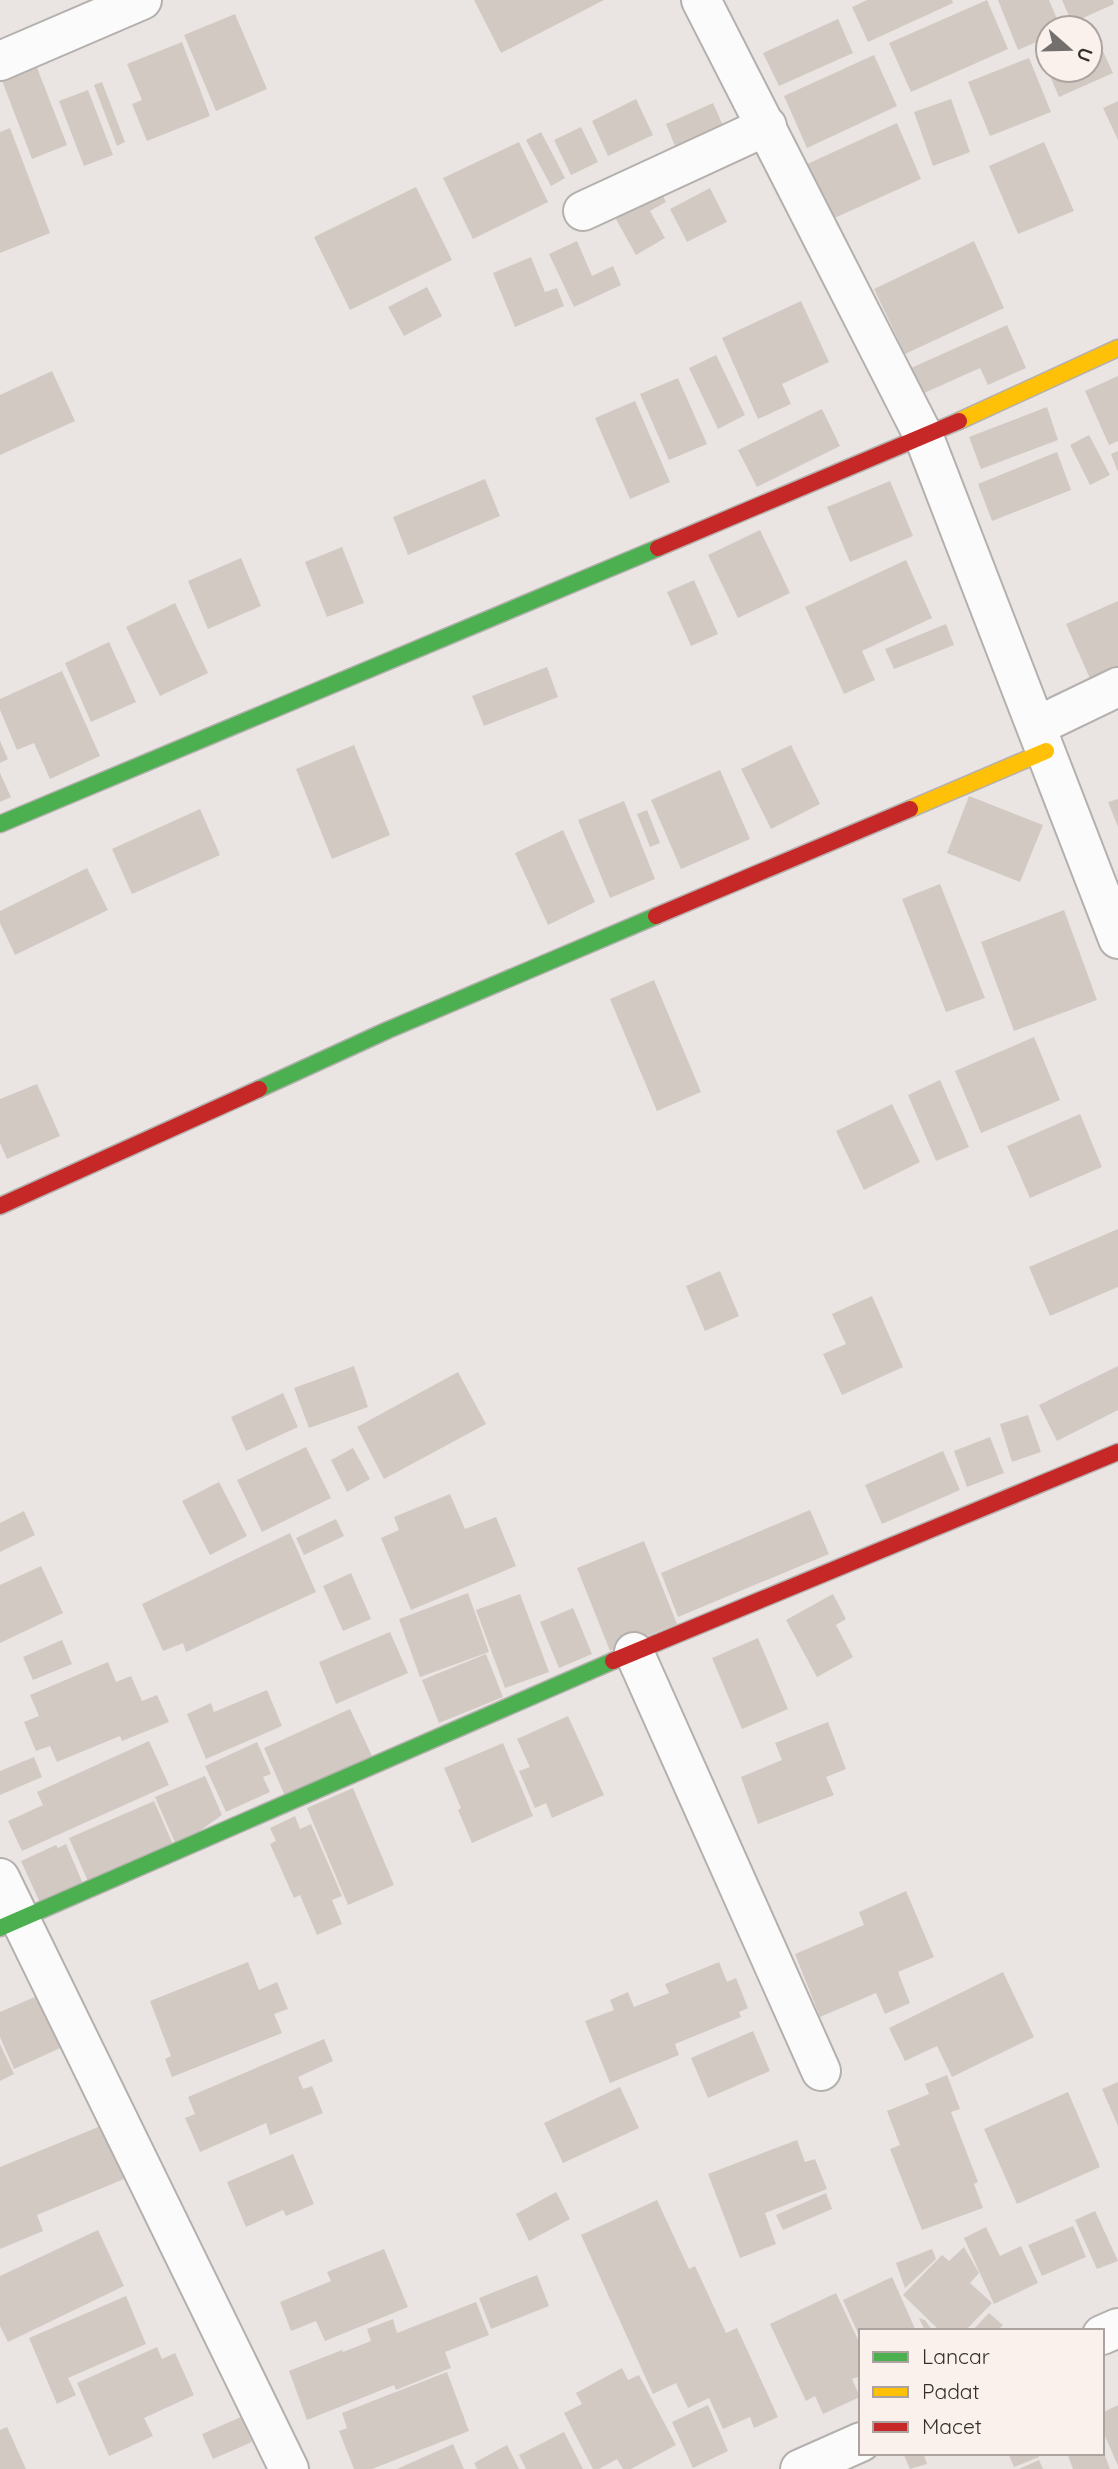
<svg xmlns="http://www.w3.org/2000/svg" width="1118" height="2469" viewBox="0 0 1118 2469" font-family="Quicksand,sans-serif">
<rect width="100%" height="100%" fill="#eae5e2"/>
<g fill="#d2c9c3">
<path d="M 474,0 L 604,0 L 501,53 Z"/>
<path d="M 867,0 L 952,0 L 953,3 L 868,42 L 852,7 Z"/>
<path d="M 987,0 L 1008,49 L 911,92 L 889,43 Z"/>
<path d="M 998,0 L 1049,0 L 1061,28 L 1048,28 L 1048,37 L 1018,50 Z"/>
<path d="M 1062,0 L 1113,0 L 1114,4 L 1072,23 Z"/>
<path d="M 235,14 L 267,89 L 216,111 L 184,35 Z"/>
<path d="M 838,19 L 853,53 L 779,86 L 763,53 Z"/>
<path d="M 182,42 L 210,116 L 147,141 L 132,104 L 142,100 L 127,64 Z"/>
<path d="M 1101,47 L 1113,73 L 1059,97 L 1048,71 L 1090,70 L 1090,52 Z"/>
<path d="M 874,55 L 897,106 L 807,148 L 784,96 Z"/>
<path d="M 1029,58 L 1051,112 L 990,136 L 968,82 Z"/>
<path d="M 36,65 L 67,145 L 32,159 L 1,78 Z"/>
<path d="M 102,82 L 125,142 L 117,146 L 94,85 Z"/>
<path d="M 88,90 L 113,155 L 84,166 L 59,101 Z"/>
<path d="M 636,99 L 653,135 L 608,156 L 592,121 Z"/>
<path d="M 951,99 L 970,152 L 933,166 L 914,112 Z"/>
<path d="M 1118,101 L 1118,140 L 1103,108 Z"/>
<path d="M 713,103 L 725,130 L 677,151 L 666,124 Z"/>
<path d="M 897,123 L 921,179 L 830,220 L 805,165 Z"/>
<path d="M 581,127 L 598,162 L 571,175 L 554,140 Z"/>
<path d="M 10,128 L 50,233 L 0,253 L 0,132 Z"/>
<path d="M 541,132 L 565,178 L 551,186 L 526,140 Z"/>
<path d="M 519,142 L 548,202 L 473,239 L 443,178 Z"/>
<path d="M 1044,142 L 1074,211 L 1018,234 L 989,166 Z"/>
<path d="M 416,187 L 452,260 L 350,310 L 314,237 Z"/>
<path d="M 658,187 L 666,202 L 650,211 L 665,238 L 636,255 L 612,212 Z"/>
<path d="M 710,188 L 727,222 L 687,242 L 670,209 Z"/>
<path d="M 577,241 L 592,276 L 613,266 L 621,285 L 574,307 L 549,254 Z"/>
<path d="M 974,241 L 1004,308 L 905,354 L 874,289 Z"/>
<path d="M 531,257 L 545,292 L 557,288 L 564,306 L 515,327 L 493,273 Z"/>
<path d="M 427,287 L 442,316 L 404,336 L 388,307 Z"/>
<path d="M 801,301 L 829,362 L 782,384 L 791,404 L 758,419 L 722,338 Z"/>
<path d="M 1007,325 L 1026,368 L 988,385 L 980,368 L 922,394 L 911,368 Z"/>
<path d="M 716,355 L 745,415 L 718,429 L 689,368 Z"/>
<path d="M 52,371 L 75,421 L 0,455 L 0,395 Z"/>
<path d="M 1118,376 L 1118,441 L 1109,445 L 1085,391 Z"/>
<path d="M 678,378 L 707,444 L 669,460 L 640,394 Z"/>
<path d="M 635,401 L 670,482 L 630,499 L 595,418 Z"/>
<path d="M 1047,407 L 1058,440 L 981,469 L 969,437 Z"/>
<path d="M 822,409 L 840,446 L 757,487 L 738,450 Z"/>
<path d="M 1089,435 L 1110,475 L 1090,485 L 1070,445 Z"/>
<path d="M 1118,451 L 1118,472 L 1111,454 Z"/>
<path d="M 1057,452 L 1071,490 L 992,521 L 978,484 Z"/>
<path d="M 485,479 L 500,516 L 408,555 L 393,517 Z"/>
<path d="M 890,481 L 913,536 L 850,562 L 827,507 Z"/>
<path d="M 760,530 L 790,593 L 738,618 L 708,555 Z"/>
<path d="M 342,547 L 364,603 L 327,617 L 305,562 Z"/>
<path d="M 241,558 L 261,606 L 208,629 L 188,581 Z"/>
<path d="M 906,560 L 932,618 L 862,651 L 875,680 L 844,694 L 805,607 Z"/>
<path d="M 694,580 L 718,634 L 691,646 L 667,592 Z"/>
<path d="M 1118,601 L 1118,669 L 1091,681 L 1066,624 Z"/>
<path d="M 175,603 L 208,673 L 160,696 L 126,627 Z"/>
<path d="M 946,624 L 954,645 L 894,669 L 885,649 Z"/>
<path d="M 109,642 L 136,702 L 91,722 L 65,663 Z"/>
<path d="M 547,667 L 558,697 L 484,726 L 472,696 Z"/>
<path d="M 62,671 L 100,756 L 50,779 L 34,743 L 17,750 L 0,710 L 0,699 Z"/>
<path d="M 0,741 L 8,759 L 0,763 Z"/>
<path d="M 354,745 L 390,835 L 332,859 L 296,769 Z"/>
<path d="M 791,745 L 820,804 L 771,829 L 741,769 Z"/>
<path d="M 720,770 L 750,839 L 681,869 L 651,800 Z"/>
<path d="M 0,773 L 11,797 L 0,802 Z"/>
<path d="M 969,796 L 1043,825 L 1020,882 L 947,853 Z"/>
<path d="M 1118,799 L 1118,827 L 1108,802 Z"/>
<path d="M 624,801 L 655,879 L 610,898 L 578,820 Z"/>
<path d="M 200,809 L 220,855 L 132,894 L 112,849 Z"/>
<path d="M 647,810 L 660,843 L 650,847 L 637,814 Z"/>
<path d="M 563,830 L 595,902 L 548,925 L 515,853 Z"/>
<path d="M 87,868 L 108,910 L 15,955 L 0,923 L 0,911 Z"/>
<path d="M 940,884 L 985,998 L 946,1012 L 902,899 Z"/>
<path d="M 1064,910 L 1097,1000 L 1014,1031 L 981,942 Z"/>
<path d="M 654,980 L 701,1092 L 657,1111 L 610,999 Z"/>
<path d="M 1034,1037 L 1060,1100 L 981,1133 L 955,1071 Z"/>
<path d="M 940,1080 L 969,1147 L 936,1161 L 908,1095 Z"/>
<path d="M 37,1084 L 60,1136 L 7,1159 L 0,1143 L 0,1099 Z"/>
<path d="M 892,1104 L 920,1162 L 864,1190 L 836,1131 Z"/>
<path d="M 1080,1114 L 1102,1167 L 1030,1198 L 1007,1146 Z"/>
<path d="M 1118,1229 L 1118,1287 L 1050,1316 L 1029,1267 Z"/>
<path d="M 720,1271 L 739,1316 L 705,1331 L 686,1286 Z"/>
<path d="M 872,1296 L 903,1367 L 842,1395 L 823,1354 L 846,1344 L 832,1314 Z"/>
<path d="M 354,1366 L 368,1407 L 309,1428 L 294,1388 Z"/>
<path d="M 1118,1366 L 1118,1410 L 1057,1441 L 1039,1405 Z"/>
<path d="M 458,1372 L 486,1424 L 384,1479 L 357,1427 Z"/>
<path d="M 283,1393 L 298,1427 L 246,1451 L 231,1417 Z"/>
<path d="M 1028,1415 L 1041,1452 L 1012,1462 L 1000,1424 Z"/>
<path d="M 990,1437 L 1004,1473 L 967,1487 L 954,1451 Z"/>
<path d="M 306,1447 L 331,1498 L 262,1532 L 237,1480 Z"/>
<path d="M 353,1448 L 370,1479 L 347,1492 L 331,1460 Z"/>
<path d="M 943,1451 L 960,1490 L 882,1524 L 865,1485 Z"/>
<path d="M 219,1482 L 247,1536 L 210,1555 L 182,1501 Z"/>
<path d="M 450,1494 L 465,1529 L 496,1517 L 516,1566 L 411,1610 L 381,1538 L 399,1530 L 394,1517 Z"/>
<path d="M 810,1510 L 829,1554 L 678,1617 L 661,1573 Z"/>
<path d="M 24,1511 L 35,1535 L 0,1552 L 0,1523 Z"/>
<path d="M 336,1519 L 344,1536 L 304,1555 L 296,1538 Z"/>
<path d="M 290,1533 L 316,1592 L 186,1652 L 183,1643 L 163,1651 L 142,1604 Z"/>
<path d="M 644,1541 L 677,1624 L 610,1651 L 577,1568 Z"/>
<path d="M 41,1566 L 63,1613 L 0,1643 L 0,1585 Z"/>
<path d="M 351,1573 L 371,1619 L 343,1631 L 323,1586 Z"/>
<path d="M 468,1593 L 489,1652 L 420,1677 L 399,1619 Z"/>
<path d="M 520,1594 L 549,1672 L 505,1688 L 476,1610 Z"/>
<path d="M 833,1594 L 846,1619 L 836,1625 L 853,1657 L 817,1677 L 786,1620 Z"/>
<path d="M 573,1608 L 592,1654 L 559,1668 L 540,1622 Z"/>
<path d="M 390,1632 L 408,1673 L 336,1704 L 319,1662 Z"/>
<path d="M 758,1638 L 788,1709 L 742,1729 L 712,1658 Z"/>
<path d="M 62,1640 L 72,1664 L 33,1680 L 23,1657 Z"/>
<path d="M 486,1654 L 503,1697 L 439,1723 L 422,1680 Z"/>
<path d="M 108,1662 L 116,1682 L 131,1676 L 142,1701 L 157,1695 L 169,1722 L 122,1741 L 120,1736 L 57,1762 L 50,1746 L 36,1751 L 24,1722 L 39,1716 L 30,1695 Z"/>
<path d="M 267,1690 L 282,1726 L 206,1759 L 187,1714 L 211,1703 L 214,1712 Z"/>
<path d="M 350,1709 L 372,1756 L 285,1796 L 264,1748 Z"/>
<path d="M 568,1716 L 604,1795 L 552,1818 L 546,1803 L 535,1808 L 519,1771 L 530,1767 L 517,1739 Z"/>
<path d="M 828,1722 L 846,1769 L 826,1777 L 834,1795 L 758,1824 L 741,1777 L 782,1760 L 775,1743 Z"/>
<path d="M 149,1741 L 169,1785 L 22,1851 L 8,1821 L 43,1805 L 37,1792 Z"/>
<path d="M 257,1742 L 271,1774 L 263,1777 L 270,1792 L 226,1812 L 205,1766 Z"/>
<path d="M 503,1743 L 533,1816 L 472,1843 L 458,1810 L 461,1808 L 444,1768 Z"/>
<path d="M 34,1757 L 42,1777 L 0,1795 L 0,1771 Z"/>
<path d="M 205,1776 L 222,1815 L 177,1847 L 155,1797 Z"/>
<path d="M 353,1788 L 394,1885 L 348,1905 L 307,1808 Z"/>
<path d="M 154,1801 L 175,1849 L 90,1886 L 69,1838 Z"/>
<path d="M 295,1816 L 300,1829 L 311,1824 L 342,1896 L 332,1900 L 342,1924 L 317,1935 L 300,1895 L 294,1898 L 270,1844 L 276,1841 L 270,1828 Z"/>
<path d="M 66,1844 L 84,1886 L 41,1905 L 21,1861 L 56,1845 L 58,1848 Z"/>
<path d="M 906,1891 L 934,1957 L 898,1972 L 910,2003 L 885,2014 L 876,1993 L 820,2017 L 795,1954 L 864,1925 L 859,1912 Z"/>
<path d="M 248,1962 L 259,1990 L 277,1982 L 288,2009 L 274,2014 L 282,2033 L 172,2077 L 165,2059 L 171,2056 L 150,2001 Z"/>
<path d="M 719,1962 L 727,1982 L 736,1978 L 748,2008 L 739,2012 L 741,2017 L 675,2044 L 679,2055 L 610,2083 L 585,2021 L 614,2010 L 610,2000 L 628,1992 L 634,2007 L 669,1993 L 665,1984 Z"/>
<path d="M 1003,1972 L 1034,2037 L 952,2077 L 937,2046 L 905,2061 L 889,2028 Z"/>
<path d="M 44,1993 L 67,2045 L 14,2069 L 0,2037 L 0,2012 Z"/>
<path d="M 753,2031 L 770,2071 L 708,2098 L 691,2058 Z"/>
<path d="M 324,2039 L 333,2061 L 298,2077 L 303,2089 L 312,2086 L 323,2113 L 270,2135 L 266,2123 L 200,2152 L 185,2118 L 195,2114 L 188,2097 Z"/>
<path d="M 0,2044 L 14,2074 L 0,2081 Z"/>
<path d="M 947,2075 L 960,2109 L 951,2112 L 978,2182 L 974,2184 L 983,2208 L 922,2230 L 890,2149 L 900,2145 L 887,2111 L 929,2094 L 925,2084 Z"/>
<path d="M 1118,2082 L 1118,2126 L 1102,2089 Z"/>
<path d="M 620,2087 L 639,2128 L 563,2163 L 544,2123 Z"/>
<path d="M 1068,2092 L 1100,2167 L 1017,2204 L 984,2129 Z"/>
<path d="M 108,2123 L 129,2177 L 37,2215 L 43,2231 L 0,2249 L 0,2167 Z"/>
<path d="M 797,2140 L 805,2162 L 815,2159 L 827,2189 L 765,2213 L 776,2244 L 740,2258 L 708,2174 Z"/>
<path d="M 293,2154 L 314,2204 L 286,2216 L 283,2210 L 246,2227 L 227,2182 Z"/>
<path d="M 556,2192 L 570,2219 L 529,2241 L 516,2214 Z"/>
<path d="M 826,2193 L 832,2209 L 783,2230 L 776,2215 Z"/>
<path d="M 657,2200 L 689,2269 L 695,2266 L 726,2333 L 737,2328 L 778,2417 L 754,2428 L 750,2417 L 723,2429 L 709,2398 L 688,2408 L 676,2383 L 653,2394 L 581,2235 Z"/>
<path d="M 1095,2211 L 1118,2261 L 1097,2269 L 1075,2220 Z"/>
<path d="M 1073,2226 L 1086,2257 L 1042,2276 L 1028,2245 Z"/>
<path d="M 986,2227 L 1000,2256 L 1021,2246 L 1038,2283 L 994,2304 L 964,2238 Z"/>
<path d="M 98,2230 L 124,2286 L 8,2342 L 0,2326 L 0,2276 Z"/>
<path d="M 964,2247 L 979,2273 L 970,2283 L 992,2303 L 965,2331 L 940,2331 L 903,2295 L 942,2255 L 949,2261 Z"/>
<path d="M 384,2249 L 408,2307 L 325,2341 L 316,2321 L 291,2331 L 280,2302 L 331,2281 L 327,2272 Z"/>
<path d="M 932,2249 L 936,2259 L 905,2288 L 896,2263 Z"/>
<path d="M 537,2275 L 549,2306 L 491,2329 L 479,2298 Z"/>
<path d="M 892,2277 L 916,2331 L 861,2331 L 861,2340 L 843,2300 Z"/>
<path d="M 836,2293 L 861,2346 L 861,2376 L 852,2379 L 860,2397 L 823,2414 L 815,2396 L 806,2401 L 770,2324 Z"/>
<path d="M 126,2296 L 146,2344 L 68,2378 L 76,2395 L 57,2404 L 29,2338 Z"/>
<path d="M 476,2302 L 489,2335 L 445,2352 L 451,2368 L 396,2390 L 394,2385 L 307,2420 L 289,2371 L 342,2350 L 343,2352 L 371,2341 L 367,2329 L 393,2319 L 397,2333 Z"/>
<path d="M 989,2313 L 1003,2325 L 997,2331 L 972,2331 Z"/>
<path d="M 919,2318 L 925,2320 L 933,2331 L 925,2331 Z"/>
<path d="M 157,2347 L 162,2359 L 175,2353 L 194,2395 L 144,2418 L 153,2436 L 109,2456 L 77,2383 Z"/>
<path d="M 622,2368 L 628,2380 L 639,2375 L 676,2445 L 631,2469 L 623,2469 L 617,2459 L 599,2469 L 593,2469 L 564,2413 L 582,2404 L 576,2393 Z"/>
<path d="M 447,2372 L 469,2431 L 372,2469 L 354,2469 L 339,2431 L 347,2428 L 342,2413 Z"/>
<path d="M 708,2405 L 728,2451 L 693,2468 L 672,2422 Z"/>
<path d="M 1118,2405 L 1118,2466 L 1102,2429 L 1102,2413 Z"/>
<path d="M 241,2417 L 252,2442 L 213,2459 L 202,2434 Z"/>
<path d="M 7,2427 L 26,2469 L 0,2469 L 0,2430 Z"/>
<path d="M 564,2432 L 583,2469 L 526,2469 L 519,2455 Z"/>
<path d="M 453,2444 L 464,2469 L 397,2469 Z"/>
<path d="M 507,2445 L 519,2469 L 477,2469 L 474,2463 Z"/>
<path d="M 903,2453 L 923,2453 L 927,2464 L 910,2469 Z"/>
<path d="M 1008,2453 L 1038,2453 L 1039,2457 L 1014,2467 Z"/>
<path d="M 1067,2453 L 1104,2453 L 1110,2469 L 1073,2469 Z"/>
<path d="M 1039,2460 L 1043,2469 L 1019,2469 Z"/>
</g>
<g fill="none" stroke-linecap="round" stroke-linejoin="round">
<g stroke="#b4b0ae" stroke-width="42">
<g id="street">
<path d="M 701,0 L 924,437 L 1118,939"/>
<path d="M 0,61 L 142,0"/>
<path d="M 583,211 L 767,126"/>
<path d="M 1037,726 L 1118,687"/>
<path d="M 634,1652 L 821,2071"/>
<path d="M 0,1878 L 289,2469"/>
<path d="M 1102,2335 L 1118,2328"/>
<path d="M 800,2469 L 861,2442"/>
</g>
</g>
<g stroke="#b4b0ae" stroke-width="19">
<g id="fast">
<path d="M 0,824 L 658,548"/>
<path d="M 259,1089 L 388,1030 L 656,916"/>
<path d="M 0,1928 L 613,1661"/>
</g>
</g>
<g stroke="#b4b0ae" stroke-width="19">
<g id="slow">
<path d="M 959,421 L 1118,348"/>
<path d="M 910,809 L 1046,751"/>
</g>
</g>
<g stroke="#b4b0ae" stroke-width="19">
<g id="jam">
<path d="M 658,548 L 959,421"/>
<path d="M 656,916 L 910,809"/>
<path d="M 0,1206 L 259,1089"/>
<path d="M 613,1661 L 1118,1452"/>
</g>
</g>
<use href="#street" stroke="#fcfbfb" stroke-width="38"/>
<use href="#fast" stroke="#4caf50" stroke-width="16"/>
<use href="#slow" stroke="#ffc107" stroke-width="16"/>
<use href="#jam" stroke="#c62828" stroke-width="16"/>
</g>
<rect x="859" y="2329" width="245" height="126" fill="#fbf1ec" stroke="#aba39f" stroke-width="2"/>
<rect x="873" y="2352" width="35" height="10" fill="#4caf50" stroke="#aba39f" stroke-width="2"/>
<text x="922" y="2364" font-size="21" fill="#322f2c">Lancar</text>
<rect x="873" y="2387" width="35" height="10" fill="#ffc107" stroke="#aba39f" stroke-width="2"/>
<text x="922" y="2399" font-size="21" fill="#322f2c">Padat</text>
<rect x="873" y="2422" width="35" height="10" fill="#c62828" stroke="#aba39f" stroke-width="2"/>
<text x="922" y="2434" font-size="21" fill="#322f2c">Macet</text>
<g transform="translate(1069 49) rotate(110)"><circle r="33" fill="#fbf1ec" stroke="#aba39f" stroke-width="2"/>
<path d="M0-5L12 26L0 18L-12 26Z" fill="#726f6c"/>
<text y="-10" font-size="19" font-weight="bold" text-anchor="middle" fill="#322f2c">U</text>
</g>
</svg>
